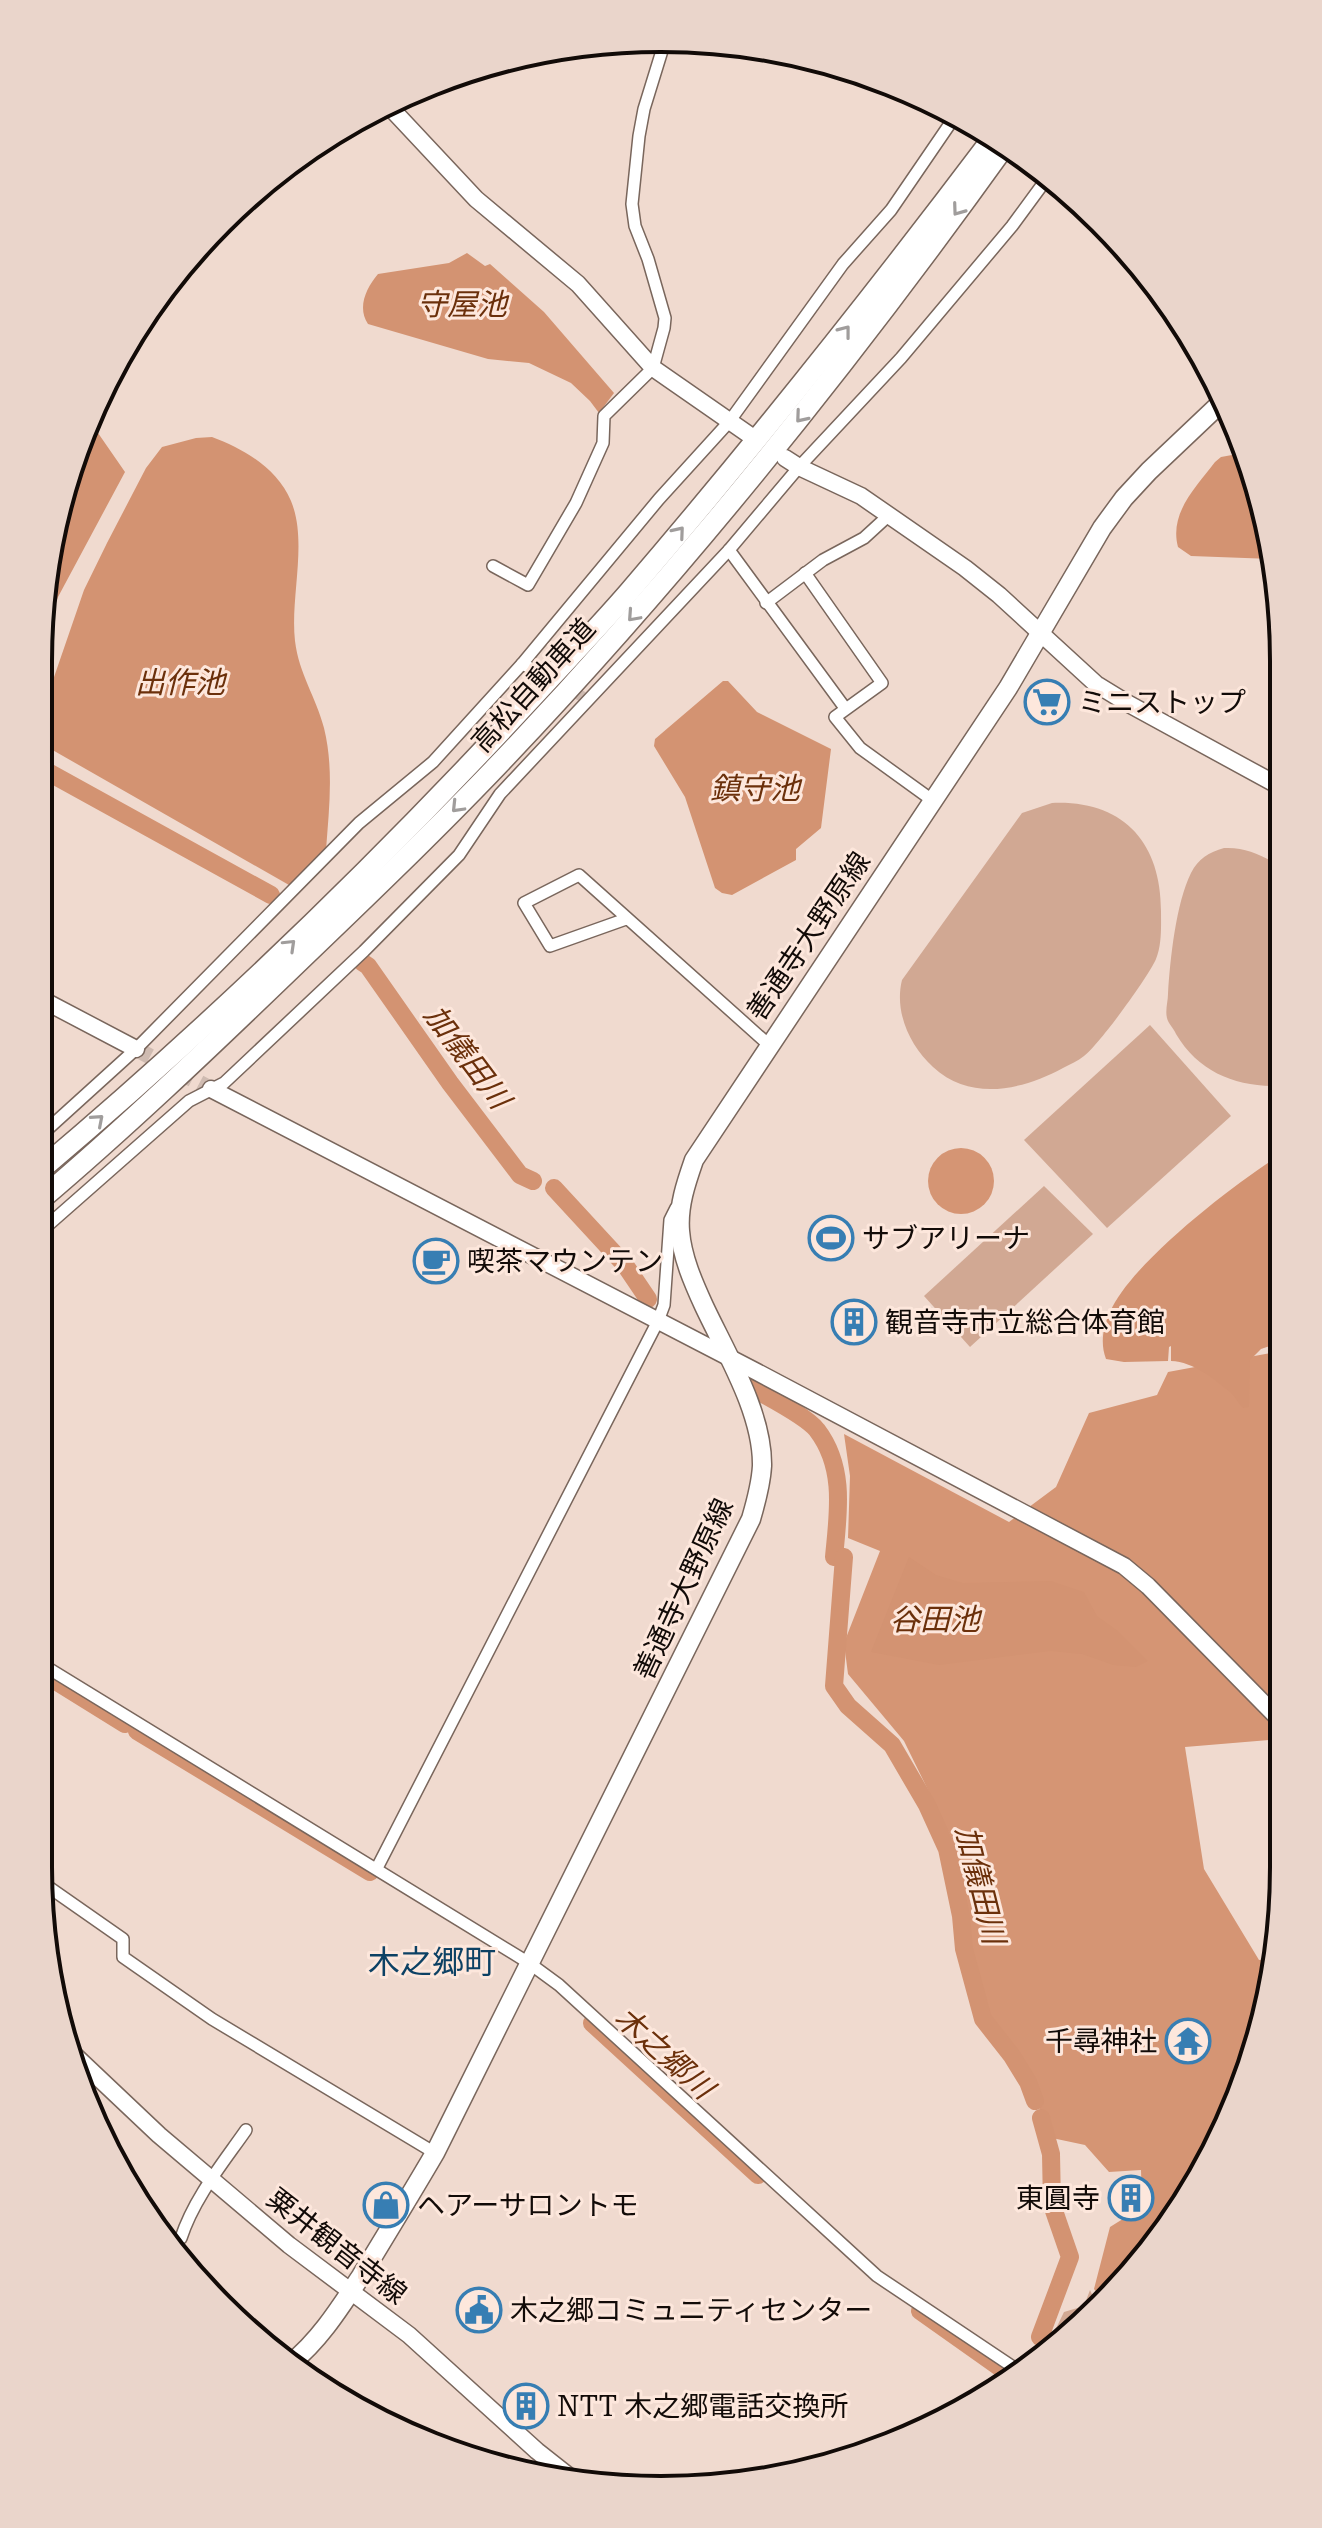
<svg xmlns="http://www.w3.org/2000/svg" width="1322" height="2528" viewBox="0 0 1322 2528" font-family="'Roboto Serif','Noto Sans JP',serif">
<rect width="100%" height="100%" fill="#f0dacf"/>
<g fill="#d1a893">
<path d="M 1052,803 C 1123,800 1161,842 1161,911 C 1161,927 1162,944 1156,959 C 1149,976 1098,1046 1084,1056 C 1078,1061 1070,1064 1063,1068 C 1022,1090 971,1102 933,1067 C 910,1046 894,1012 902,980 L 1022,813 Z"/>
<path d="M 1224,848 C 1246,847 1260,855 1279,865 L 1280,1086 C 1237,1087 1199,1073 1176,1034 C 1174,1029 1168,1023 1167,1018 C 1165,1011 1168,1001 1168,994 C 1170,960 1176,903 1191,873 C 1198,859 1209,852 1224,848 Z"/>
<path d="M 1150,1025 L 1231,1116 L 1107,1228 L 1024,1140 Z"/>
<path d="M 1044,1186 L 1093,1234 L 970,1347 L 924,1296 Z"/>
<path d="M 1090,2290 L 1099,2310 L 1047,2347 L 1064,2312 L 1084,2306 Z"/>
</g>
<g fill="#d59574">
<circle cx="961" cy="1181" r="33"/>
<path d="M 1281,1351 L 1282,1739 L 1185,1747 L 1204,1869 L 1259,1960 L 1274,1958 L 1263,2028 L 1220,2143 L 1105,2303 L 1094,2289 L 1110,2227 L 1142,2207 L 1141,2170 L 1109,2172 L 1085,2145 L 1052,2138 L 1019,2060 L 993,2022 L 975,1971 L 953,1841 L 904,1741 L 848,1674 L 844,1643 L 880,1551 L 848,1538 L 850,1476 L 844,1434 L 1009,1522 L 1056,1487 L 1089,1413 L 1157,1395 L 1168,1372 Z"/>
</g>
<g fill="#d39372">
<path d="M 467,253 L 485,266 L 490,264 L 544,312 L 614,393 L 599,413 L 590,401 L 571,383 L 529,363 L 488,359 L 368,324 C 357,308 366,288 378,274 L 449,263 Z"/>
<path d="M 89,420 L 125,472 L 58,597 L 39,651 L 39,621 L 59,499 Z"/>
<path d="M 212,437 C 244,449 277,468 291,501 C 308,542 290,597 295,641 C 299,674 316,697 324,728 C 334,769 329,809 326,850 L 289,885 L 49,748 L 41,734 L 42,712 L 84,590 L 107,543 L 146,468 L 162,447 L 196,438 Z"/>
<path d="M 1232,455 L 1247,461 L 1273,559 L 1191,556 L 1178,547 C 1169,513 1196,487 1215,462 L 1221,457 Z"/>
<path d="M 723,681 L 728,681 L 757,712 L 831,749 L 821,828 L 796,849 L 796,860 L 732,895 L 722,893 L 715,888 L 685,797 L 654,746 L 655,739 Z"/>
<path d="M 1280,1155 L 1281,1342 L 1261,1349 L 1250,1360 L 1249,1407 L 1243,1408 C 1238,1404 1236,1397 1231,1393 C 1214,1379 1194,1362 1171,1361 L 1171,1346 L 1169,1347 L 1168,1361 L 1124,1362 L 1106,1359 C 1100,1343 1103,1327 1110,1312 C 1131,1263 1234,1184 1280,1155 Z"/>
<path d="M 909,1557 L 936,1575 L 963,1583 L 1051,1581 L 1084,1592 L 1097,1616 L 1118,1631 L 1148,1661 L 1136,1667 L 1113,1665 L 1082,1654 L 1050,1651 L 939,1665 L 871,1652 Z"/>
</g>
<g fill="none" stroke-linecap="round" stroke-linejoin="round">
<g stroke="#d39372" stroke-width="18">
<path d="M 39,767 L 271,895"/>
<path d="M 362,962 L 368,966 L 450,1083 L 520,1175 L 533,1181"/>
<path d="M 554,1188 L 625,1265 L 648,1299"/>
<path d="M 749,1386 C 767,1397 805,1415 817,1430 C 846,1468 838,1514 834,1557"/>
<path d="M 844,1557 L 834,1686 L 848,1706 L 892,1745 L 927,1805 L 947,1849 L 961,1916 L 964,1949 L 983,2019 L 1012,2056 L 1028,2082 L 1035,2101"/>
<path d="M 38,1670 L 125,1724"/>
<path d="M 137,1731 L 370,1872"/>
<path d="M 592,2023 L 758,2175"/>
<path d="M 920,2311 L 1009,2374"/>
<path d="M 1040,2337 L 1070,2257 L 1052,2205 L 1051,2154 L 1041,2118"/>
</g>
<path stroke="#cfbbb1" stroke-width="11" stroke-dasharray="11 5.5" stroke-linecap="butt" d="M 546,676 L 583,697"/>
<path stroke="#cfbbb1" stroke-width="16" stroke-dasharray="16 8" stroke-linecap="butt" d="M 136,1049 L 211,1089"/>
<g stroke="#79665c" stroke-width="14">
<g id="street">
<path d="M 729,550 L 845,708"/>
<path d="M 493,566 L 528,585 L 576,503 L 603,443 L 604,416 L 653,368 L 664,328 L 665,318 L 648,259 L 635,226 L 632,204 L 639,136 L 644,109 L 665,41"/>
<path d="M 805,573 L 882,683 L 835,717 L 860,748 L 932,800"/>
<path d="M 766,603 L 823,560 L 864,538 L 888,516"/>
<path d="M 522,664 L 535,670"/>
<path d="M 626,919 L 550,946 L 524,903 L 579,875 L 769,1045"/>
<path d="M 39,1137 L 136,1049 L 359,823 L 433,762 L 522,664 L 659,499 L 729,422 L 843,264 L 891,210 L 956,115"/>
<path d="M 39,1233 L 189,1101 L 224,1083 L 364,951 L 459,855 L 500,794 L 729,550 L 799,467 L 901,358 L 1012,226 L 1048,177"/>
<path d="M 38,1662 L 529,1963 L 559,1985 L 877,2276 L 1016,2369"/>
<path d="M 377,1868 L 658,1321 L 664,1305 L 670,1220 L 676,1208"/>
<path d="M 40,1881 L 123,1939 L 123,1957 L 212,2019 L 435,2153"/>
<path d="M 181,2238 C 194,2198 223,2163 246,2130"/>
</g>
</g>
<g stroke="#79665c" stroke-width="19">
<g id="secondary">
<path d="M 387,104 L 476,199 L 578,284 L 653,368 L 748,434"/>
<path d="M 785,458 L 799,467 L 861,496 L 965,568 L 999,595 L 1096,684 L 1127,703 L 1279,786"/>
<path d="M 39,998 L 136,1049"/>
<path d="M 211,1089 L 757,1372 L 1124,1566 L 1148,1586 L 1282,1722"/>
<path d="M 68,2049 L 159,2135 L 289,2245 L 409,2335 L 537,2451 L 575,2481"/>
</g>
</g>
<g stroke="#79665c" stroke-width="21">
<path id="primary" d="M 291,2363 C 320,2340 341,2306 361,2276 C 386,2235 411,2194 435,2153 L 751,1519 C 756,1502 761,1484 762,1466 C 763,1413 726,1353 704,1306 C 693,1282 682,1257 680,1231 C 678,1206 686,1183 694,1160 L 1008,688 L 1102,528 L 1124,498 L 1149,471 L 1224,400"/>
</g>
<g stroke="#79665c" stroke-width="23">
<g id="highway">
<path d="M 39,1171 C 212,1025 375,868 529,701 C 562,665 597,629 629,592 C 755,445 875,294 992,139"/>
<path d="M 39,1201 C 125,1128 207,1050 288,972 C 359,904 430,836 498,765 C 682,572 849,363 1004,147"/>
</g>
</g>
<use href="#street" stroke="#fff" stroke-width="11"/>
<use href="#secondary" stroke="#fff" stroke-width="16"/>
<use href="#primary" stroke="#fff" stroke-width="18"/>
<use href="#highway" stroke="#fff" stroke-width="20"/>
</g>
<defs><path id="oneway-chevron" d="M-2-3.5L2.5 0L-2 3.5" fill="none" stroke-width="1.6" stroke-linecap="round" stroke-linejoin="round" transform="scale(2)"/></defs>
<g stroke="#a09d9c">
<use href="#oneway-chevron" transform="translate(958 210) rotate(126)"/>
<use href="#oneway-chevron" transform="translate(845 331) rotate(-52)"/>
<use href="#oneway-chevron" transform="translate(801 417) rotate(130)"/>
<use href="#oneway-chevron" transform="translate(679 532) rotate(-50)"/>
<use href="#oneway-chevron" transform="translate(633 616) rotate(132)"/>
<use href="#oneway-chevron" transform="translate(457 807) rotate(134)"/>
<use href="#oneway-chevron" transform="translate(290 945) rotate(-44)"/>
<use href="#oneway-chevron" transform="translate(98 1120) rotate(-41)"/>
</g>
<defs>
<g id="supermarket-ring" transform="scale(2.3)"><circle r="9.5" fill="#fde7dc" stroke="#377eb3" stroke-width="1.5"/><path d="M-6-5.5h2.5l.6 2H6L4.5 2H-2.5L-4.4-4H-6ZM-1.5 3.2a1.3 1.3 0 1 0 .1 0ZM3 3.2a1.3 1.3 0 1 0 .1 0Z" fill="#377eb3"/></g>
<g id="stadium-ring" transform="scale(2.3)"><circle r="9.5" fill="#fde7dc" stroke="#377eb3" stroke-width="1.5"/><path d="M0-5a6.5 5 0 1 0 0 10a6.5 5 0 1 0 0-10ZM-3.5-1.8h7v3.6h-7Z" fill="#377eb3"/></g>
<g id="cafe-ring" transform="scale(2.3)"><circle r="9.5" fill="#fde7dc" stroke="#377eb3" stroke-width="1.5"/><path d="M-5.5-4.5H6V0H3Q3 3.5 0 3.5H-2.5Q-5.5 3.5-5.5 0ZM3-3.2v2h1.7v-2ZM-6 4.5H4V6H-6Z" fill="#377eb3"/></g>
<g id="building-ring" transform="scale(2.3)"><circle r="9.5" fill="#fde7dc" stroke="#377eb3" stroke-width="1.5"/><path d="M-4-6H4V6H1V3H-1V6H-4ZM-2.5-4.3h1.7v1.8h-1.7ZM.8-4.3h1.7v1.8H.8ZM-2.5-1h1.7V.8h-1.7ZM.8-1h1.7V.8H.8Z" fill="#377eb3"/></g>
<g id="temple-ring" transform="scale(2.3)"><circle r="9.5" fill="#fde7dc" stroke="#377eb3" stroke-width="1.5"/><path d="M0-6L5-2H3V0L6.5 2.5H4V6H1.5V3h-3V6H-4V2.5H-6.5L-3 0V-2H-5Z" fill="#377eb3"/></g>
<g id="shop-ring" transform="scale(2.3)"><circle r="9.5" fill="#fde7dc" stroke="#377eb3" stroke-width="1.5"/><path d="M-5-2.5h2.3a2.7 3.5 0 0 1 5.4 0H5L5.5 6h-11ZM-1.5-2.5h3a1.5 2.3 0 0 0-3 0Z" fill="#377eb3"/></g>
<g id="civic-ring" transform="scale(2.3)"><circle r="9.5" fill="#fde7dc" stroke="#377eb3" stroke-width="1.5"/><path d="M-.6-6.5H3V-4.5H.6V-3L4-1V1h2V6H-6V1h2V-1L-.6-3ZM-1.2 2.5V6h2.4V2.5Z" fill="#377eb3"/></g>
</defs>
<g fill-rule="evenodd">
<use href="#supermarket-ring" x="1047" y="702"/>
<use href="#stadium-ring" x="831" y="1238"/>
<use href="#cafe-ring" x="436" y="1261"/>
<use href="#building-ring" x="854" y="1322"/>
<use href="#temple-ring" x="1188" y="2041"/>
<use href="#building-ring" x="1131" y="2198"/>
<use href="#shop-ring" x="386" y="2205"/>
<use href="#civic-ring" x="479" y="2310"/>
<use href="#building-ring" x="526" y="2406"/>
</g>
<g text-anchor="middle" stroke-width="6" stroke-linejoin="round" paint-order="stroke">
<g font-size="28" fill="#120b08" stroke="#fde7dc">
<text transform="translate(533 685) rotate(-48)" y="10">高松自動車道</text>
<text transform="translate(808 936) rotate(-56)" y="10">善通寺大野原線</text>
<text transform="translate(683 1589) rotate(-65)" y="10">善通寺大野原線</text>
<text transform="translate(337 2246) rotate(38)" y="10">粟井観音寺線</text>
</g>
<g font-size="28" fill="#120b08" stroke="#fde7dc" text-anchor="start">
<text x="1078" y="712">ミニストップ</text>
<text x="862" y="1248">サブアリーナ</text>
<text x="467" y="1271">喫茶マウンテン</text>
<text x="885" y="1332">観音寺市立総合体育館</text>
<text x="1157" y="2051" text-anchor="end">千尋神社</text>
<text x="1100" y="2208" text-anchor="end">東圓寺</text>
<text x="417" y="2215">ヘアーサロントモ</text>
<text x="510" y="2320">木之郷コミュニティセンター</text>
<text x="557" y="2416">NTT 木之郷電話交換所</text>
</g>
<g font-size="30" font-style="italic" fill="#6b300b" stroke="#fde7dc">
<text x="462" y="315">守屋池</text>
<text x="180" y="693">出作池</text>
<text x="755" y="799">鎮守池</text>
<text transform="translate(467 1057) rotate(53)" y="10">加儀田川</text>
<text x="935" y="1630">谷田池</text>
<text transform="translate(980 1885) rotate(76)" y="10">加儀田川</text>
<text transform="translate(664 2053) rotate(42)" y="10">木之郷川</text>
</g>
<g font-size="32" fill="#0d4164" stroke="#fde7dc">
<text x="432" y="1973">木之郷町</text>
</g>
</g>
<path d="M0 0H1322V2528H0ZM661 52H661A609 609 0 0 1 1270 661V1867A609 609 0 0 1 661 2476H661A609 609 0 0 1 52 1867V661A609 609 0 0 1 661 52Z" fill="#ead5cb" fill-rule="evenodd"/>
<path fill="none" stroke="#120b08" stroke-width="4" d="M661 52H661A609 609 0 0 1 1270 661V1867A609 609 0 0 1 661 2476H661A609 609 0 0 1 52 1867V661A609 609 0 0 1 661 52Z"/>
</svg>
